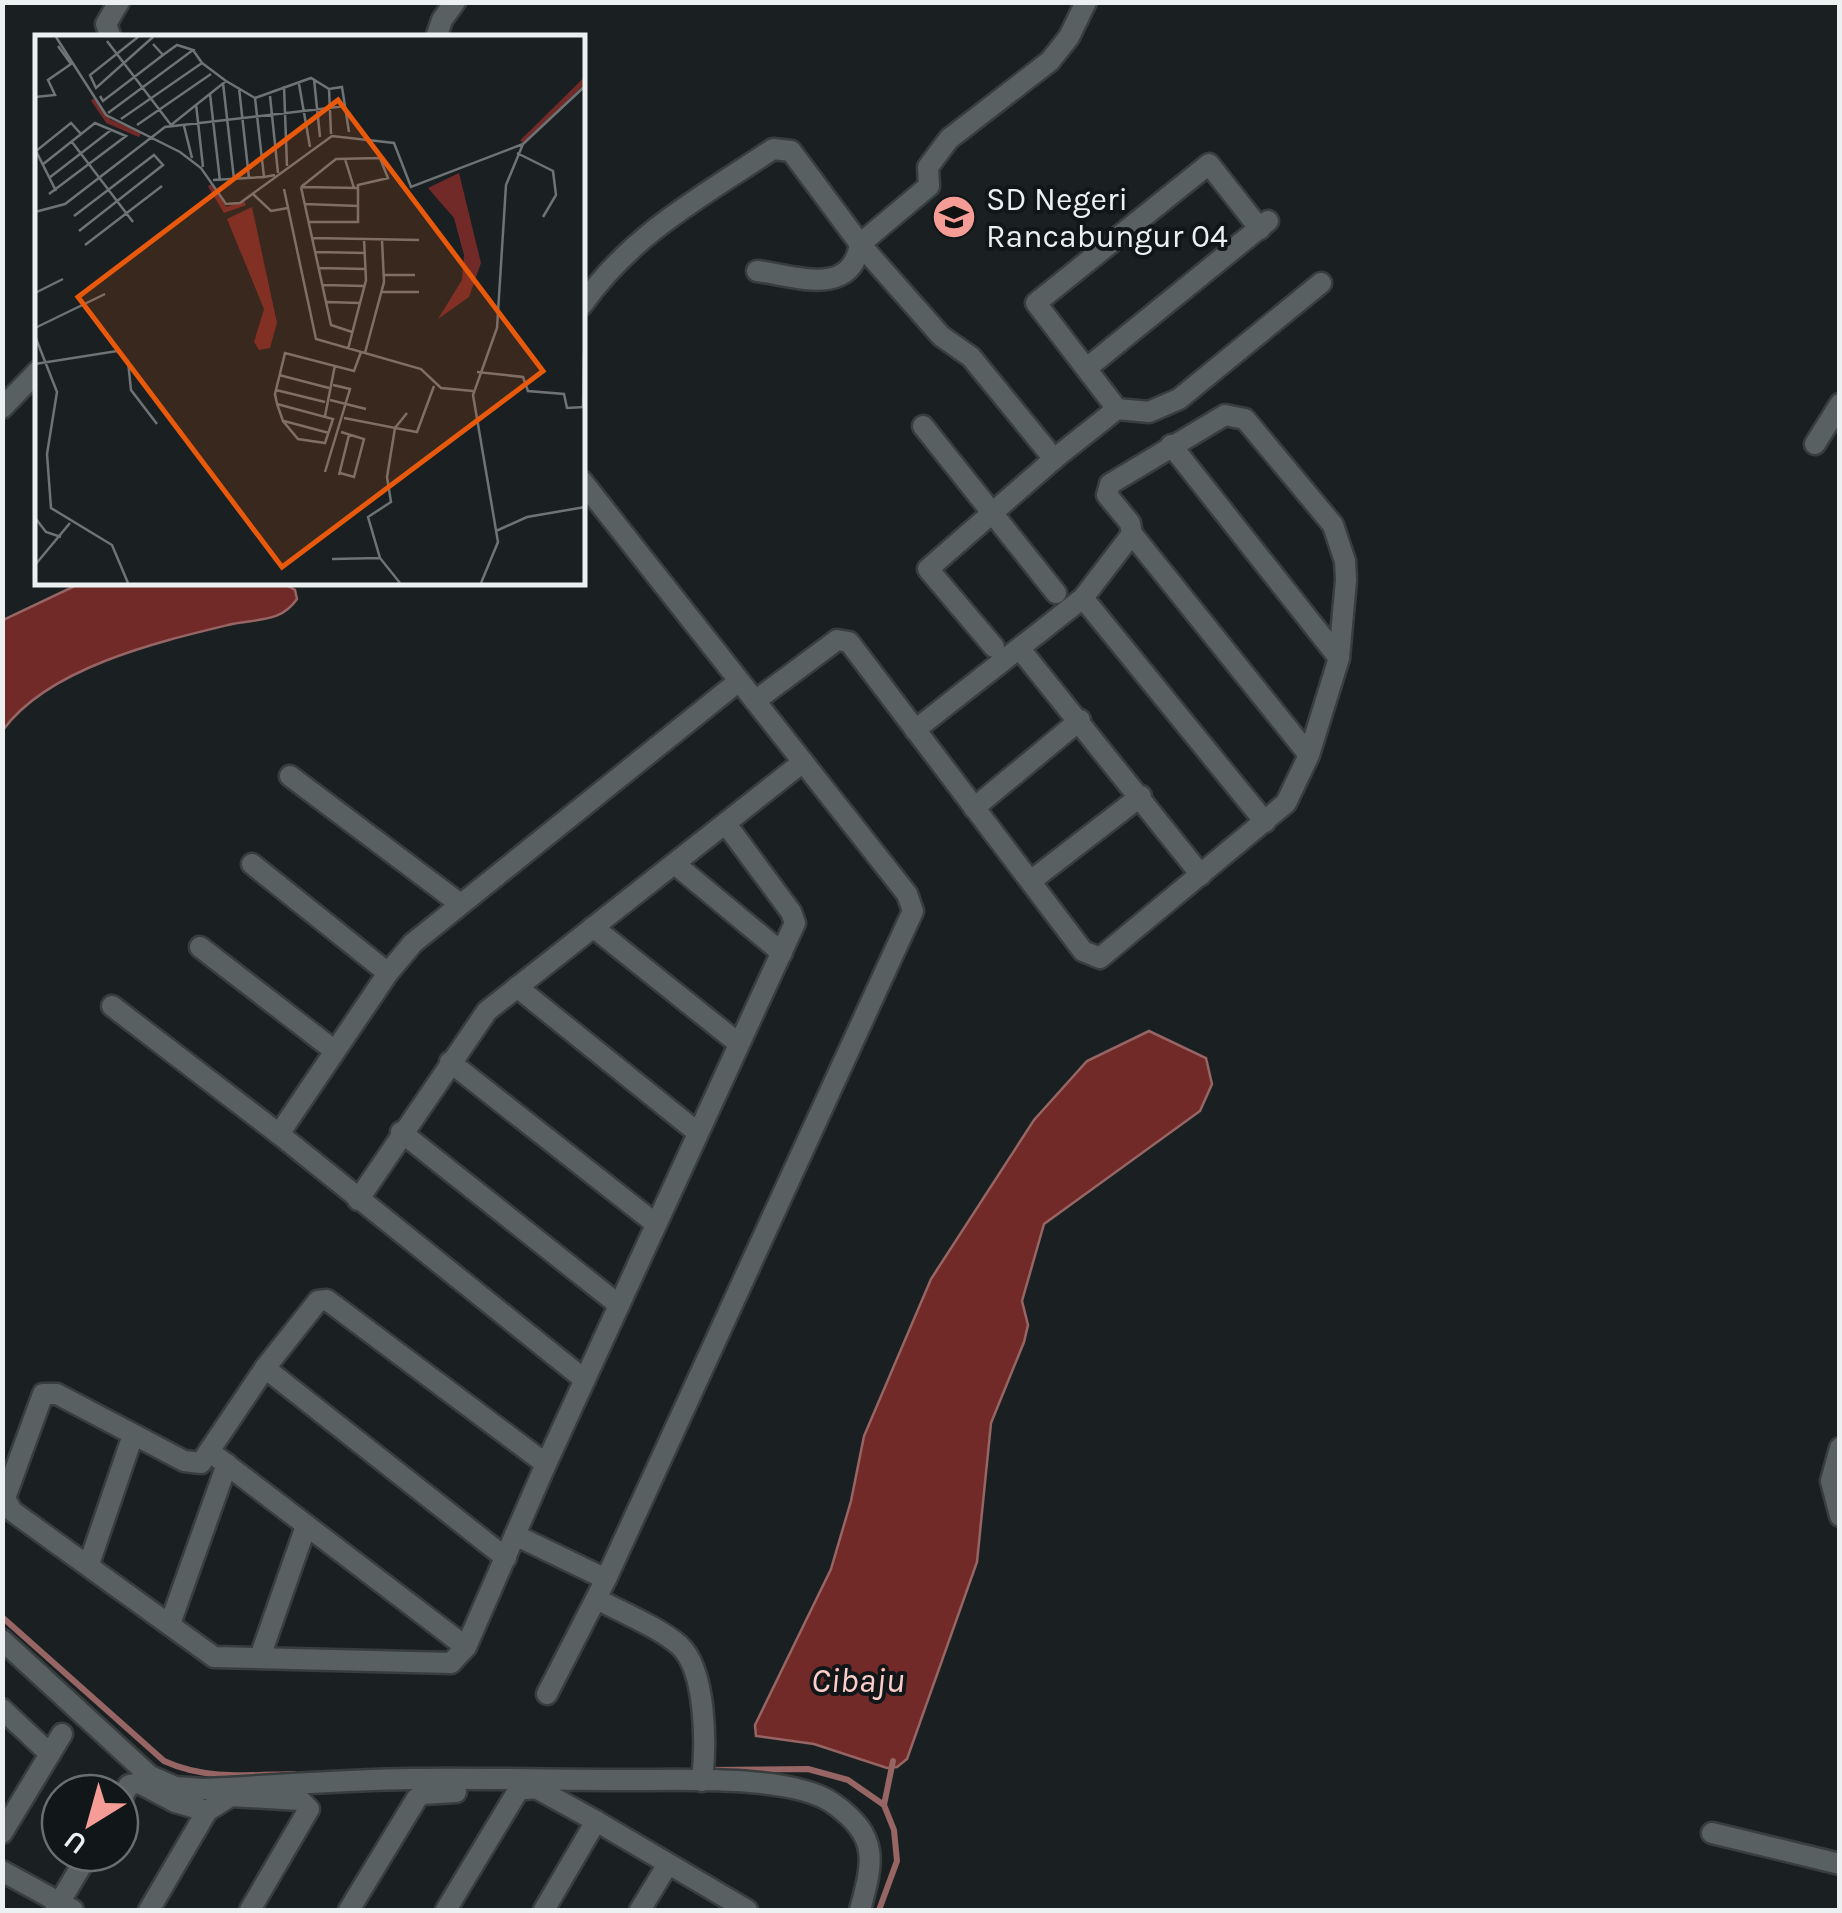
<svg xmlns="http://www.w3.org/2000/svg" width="1842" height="1913" viewBox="0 0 1842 1913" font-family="Karla,sans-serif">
<rect width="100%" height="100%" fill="#1a2022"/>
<g fill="#712a28" stroke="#966564" stroke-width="2.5">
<path d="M 283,583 L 295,590 L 297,599 C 280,624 255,618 228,625 C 157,642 48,668 3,730 L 3,620 L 81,583 Z"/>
<path d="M 1149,1031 L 1206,1058 L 1212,1084 L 1200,1111 L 1044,1224 L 1022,1301 L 1028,1325 L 1024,1342 L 991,1423 L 977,1562 L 907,1759 L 897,1767 L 887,1768 L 814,1744 L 756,1736 L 755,1725 L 831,1569 L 851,1501 L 864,1436 L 931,1279 L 1034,1120 L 1087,1061 Z"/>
</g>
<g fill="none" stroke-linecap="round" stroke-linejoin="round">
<g stroke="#966564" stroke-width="6">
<path d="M 2,1617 L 164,1761 C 205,1780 249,1775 294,1774"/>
<path d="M 706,1770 L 808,1769 L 848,1780 L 884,1805 L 894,1830 L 897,1861 L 879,1910"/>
<path d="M 884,1805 L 893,1761"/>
</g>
<g stroke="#383d3e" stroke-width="25">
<g id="minor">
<path d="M 111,38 L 106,24 L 119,2"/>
<path d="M 436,38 L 442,20 L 455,2"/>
<path d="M 860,244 L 941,336 L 971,357 L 1054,459"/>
<path d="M 757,271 C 796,276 851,298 860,244"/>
<path d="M 582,305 C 633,233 701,197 773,149 L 791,151 L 860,244 L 929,186 L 928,167 L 949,139 L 1050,61 L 1069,37 L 1086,2"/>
<path d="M 1087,368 L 1268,221"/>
<path d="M 2,408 L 38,371"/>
<path d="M 1117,409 L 1036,303 L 1209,164 L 1260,229"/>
<path d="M 923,426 L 1056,593"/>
<path d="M 1815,444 L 1840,404"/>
<path d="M 1171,445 L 1339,658"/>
<path d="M 1083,598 L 1265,822"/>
<path d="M 994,647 L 928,569 L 1054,459 L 1117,409 L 1149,412 L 1179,399 L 1321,283"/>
<path d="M 1020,649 L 1201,875"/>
<path d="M 755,701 L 837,640 L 849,642 L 1083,951 L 1100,958 L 1286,803 L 1309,755 L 1339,658 L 1346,580 L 1345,561 L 1333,525 L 1245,419 L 1225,415 L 1110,484 L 1107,495 L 1130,523 L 1132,534 L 1309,755"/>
<path d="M 915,730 L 1083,598 L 1132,534"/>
<path d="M 290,776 L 459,903"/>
<path d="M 974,808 L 1080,720"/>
<path d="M 252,864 L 388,973"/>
<path d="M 675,864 L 782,953"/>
<path d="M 1032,880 L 1141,796"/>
<path d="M 593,927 L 738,1043"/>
<path d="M 200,947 L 335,1051"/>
<path d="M 517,987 L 697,1132"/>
<path d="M 112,1006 L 279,1134 L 585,1380"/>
<path d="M 450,1062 L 656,1224"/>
<path d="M 401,1132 L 619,1305"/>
<path d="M 279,1134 L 388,973 L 413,943 L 739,681"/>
<path d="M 358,1200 L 487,1011 L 803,762"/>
<path d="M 265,1368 L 506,1558"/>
<path d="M 1840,1448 L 1831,1481 L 1840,1516"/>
<path d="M 209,1451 L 466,1647"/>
<path d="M 546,1464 L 327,1300 L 318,1301 L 265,1368 L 201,1463 L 184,1461 L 57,1394 L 43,1394 L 5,1498 L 12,1511 L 214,1657 L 451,1663 L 466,1647 L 546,1464 L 795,923 L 791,912 L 726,824"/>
<path d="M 515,1535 L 606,1579"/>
<path d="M 89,1564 L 133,1435"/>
<path d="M 597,1599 C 621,1612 658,1627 679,1645 C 707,1670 706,1747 702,1781"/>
<path d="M 170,1624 L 227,1464"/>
<path d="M 2,1640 L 150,1776 L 175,1787 L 204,1789 C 272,1786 341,1780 410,1779 C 478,1778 547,1780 616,1780 C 670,1781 792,1773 834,1804 C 880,1837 873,1862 860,1910"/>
<path d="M 260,1657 L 306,1526"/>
<path d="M 547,1694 L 606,1579 L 913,911 L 907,894 L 582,481"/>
<path d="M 2,1709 L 50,1754"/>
<path d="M 525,1789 L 536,1788 L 596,1821 L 544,1910"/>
<path d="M 120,1801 L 129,1785 L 139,1783 L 175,1802 L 207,1811 L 231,1796 L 300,1800 L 309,1809 L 250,1910"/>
<path d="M 596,1821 L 747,1910"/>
<path d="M 2,1833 L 62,1734"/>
<path d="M 1712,1833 L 1840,1864"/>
<path d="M 2,1871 L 73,1910"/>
<path d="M 55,1910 L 89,1853"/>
<path d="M 149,1910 L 207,1811"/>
<path d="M 349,1910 L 417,1798 L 423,1794 L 456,1792"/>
<path d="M 446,1910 L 519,1789"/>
<path d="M 640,1910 L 668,1864"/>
</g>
</g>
<use href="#minor" stroke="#596061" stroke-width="20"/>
</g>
<defs>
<g id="school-disc" transform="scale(2.25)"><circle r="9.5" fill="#f59c96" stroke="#111718"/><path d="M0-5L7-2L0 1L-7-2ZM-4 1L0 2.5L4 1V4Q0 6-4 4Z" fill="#111"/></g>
</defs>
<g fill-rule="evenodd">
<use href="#school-disc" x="954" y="217"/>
</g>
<g text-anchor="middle" stroke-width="8" stroke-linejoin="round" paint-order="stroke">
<g font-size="32" fill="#ecf0f1" stroke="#111718" text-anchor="start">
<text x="986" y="210">SD Negeri<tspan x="986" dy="37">Rancabungur 04</tspan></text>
</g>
<g font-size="35" font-style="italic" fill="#fccdc9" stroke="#111718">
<text x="858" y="1692">Cibaju</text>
</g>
</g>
<g transform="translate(35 35)">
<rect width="550" height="550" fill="#1a2022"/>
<path d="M 424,138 L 446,228 L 434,262 L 403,284 L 427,245 L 429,220 L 419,183 L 393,153 ZM 217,172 L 242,288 L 235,313 L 224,315 L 219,307 L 229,274 L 192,184 Z" fill="#712a28"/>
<path fill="none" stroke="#712a28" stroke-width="5" d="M 58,64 L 73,86 L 105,100M 487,107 L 550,45M 175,150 L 190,175 L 210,168"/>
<path fill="none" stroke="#6e7375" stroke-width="2.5" d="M 21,2 L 71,80 L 145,117 L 166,133 L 191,169 L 205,168 L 297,101 L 359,108 L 376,152 L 488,109M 103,2 L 55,40 L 61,53 L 118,2M 72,6 L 136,90 L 191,46 L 220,63M 167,28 L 191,46M 279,44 L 285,102M 188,48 L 199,144M 264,49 L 275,112M 249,51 L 252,131M 204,53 L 214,143M 294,54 L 296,99M 175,59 L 185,146M 65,61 L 68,66 L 128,20 L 118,9M 235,61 L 243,138M 0,62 L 20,60 L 13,45 L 36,29 L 23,11M 161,69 L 168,132M 73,78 L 158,15 L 142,10 L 128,20M 86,84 L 167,28 L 158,15M 102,90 L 176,39M 149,91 L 157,123M 37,107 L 98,187M 482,118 L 518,136 L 521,160 L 508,182M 310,124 L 319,153M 7,130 L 60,88 L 91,101 L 14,159M 240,140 L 229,142 L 220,63 L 276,43 L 294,54 L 307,52 L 314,97M 14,143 L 76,95M 178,145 L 229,142M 266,152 L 301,124 L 345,123 L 353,143 L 323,150 L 323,187 L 274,187M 266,152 L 296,290 L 317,297M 266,152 L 323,153M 249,154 L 281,304 L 386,334 L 406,353 L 438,356M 21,156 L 1,116 L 36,88 L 46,99M 218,159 L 236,176 L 253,173M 270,169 L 324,171M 0,177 L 30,169 L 130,92 L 311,71M 39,181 L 119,120 L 128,130 L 44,196M 278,203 L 384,205M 50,210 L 127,151M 281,217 L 330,218M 284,233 L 331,234M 349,240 L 380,240M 288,250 L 329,251M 346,257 L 384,257M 0,258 L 28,244M 292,267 L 324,268M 0,293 L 70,259M 0,301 L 22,357 L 12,419 L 16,473 L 77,510 L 93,548M 313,314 L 331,245 L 329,204M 330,318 L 349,247 L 347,205M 0,329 L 82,316 L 93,326 L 96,355 L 122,389M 442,337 L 488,342 L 493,356 L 529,359 L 532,373 L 550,372M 244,340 L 294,353M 241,355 L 290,367M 295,365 L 331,374M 242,369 L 298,384 L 290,408 L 263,404 L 248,386 L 242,369 L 240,359 L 250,318 L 319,336 L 326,317M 548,373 L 549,318M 290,381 L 300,330M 309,383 L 360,393 L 372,378M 249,386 L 294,398M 290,437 L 315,354 L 298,350M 305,438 L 319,442 L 329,404 L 306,397M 304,440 L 314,400M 1,484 L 11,497 L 26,502M 461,496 L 492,482 L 550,472M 297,524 L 345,523M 0,530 L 35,488M 365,548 L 345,523 L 333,482 L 356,467 L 352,442 L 360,393 L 382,397 L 399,351M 446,548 L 463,507 L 438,360 L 462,293 L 471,150 L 488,109 L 550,51"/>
<path fill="#e8590c" fill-opacity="0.15" stroke="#e8590c" stroke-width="5" d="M 303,65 L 508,336 L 247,532 L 43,262 Z"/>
<rect width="550" height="550" fill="none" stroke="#ecf0f1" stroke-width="5"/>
</g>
<rect width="1842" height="1913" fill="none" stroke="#ecf0f1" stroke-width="10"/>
<g transform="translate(90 1823) rotate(217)"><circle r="48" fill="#111718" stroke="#696e6f" stroke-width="2.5"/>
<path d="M0-8L18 38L0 25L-18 38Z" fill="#f59c96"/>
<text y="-15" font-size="28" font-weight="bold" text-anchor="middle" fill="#ecf0f1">U</text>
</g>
</svg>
